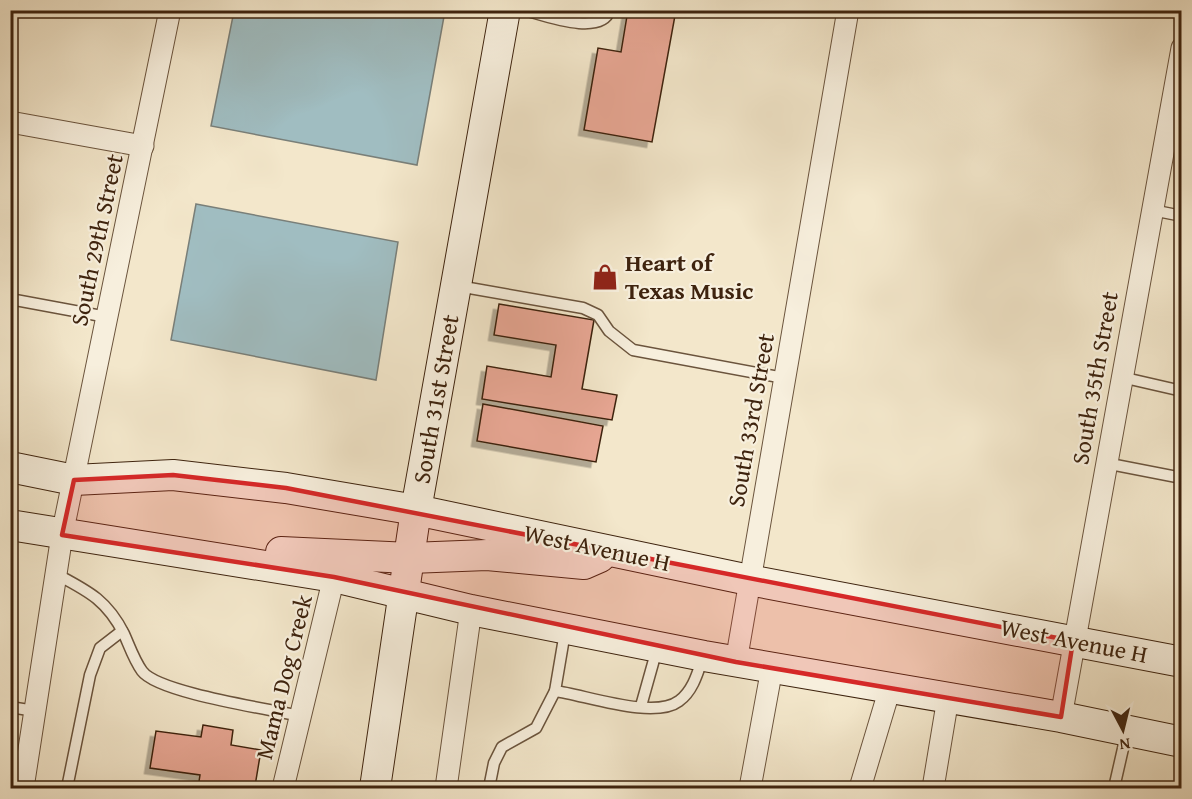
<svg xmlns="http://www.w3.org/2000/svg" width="1192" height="799" viewBox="0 0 1192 799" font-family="'Gentium Book Plus',serif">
<defs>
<filter id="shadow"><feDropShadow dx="-5.5" dy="5.5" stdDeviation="0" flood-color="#0004"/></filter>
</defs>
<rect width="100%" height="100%" fill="#f3e7cb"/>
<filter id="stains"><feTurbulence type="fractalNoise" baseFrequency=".00333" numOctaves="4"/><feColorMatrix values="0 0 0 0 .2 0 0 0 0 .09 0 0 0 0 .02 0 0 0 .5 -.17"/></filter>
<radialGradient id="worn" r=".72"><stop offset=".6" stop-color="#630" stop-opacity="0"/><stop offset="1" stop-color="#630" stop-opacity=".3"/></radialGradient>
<g fill="#a0bdc1" stroke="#797f79" stroke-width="1.5">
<path d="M 234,11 L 445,11 L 417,165 L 211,126 Z"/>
<path d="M 196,204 L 398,242 L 376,380 L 171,340 Z"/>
</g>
<g fill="#e7a693" stroke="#3e230e" stroke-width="1.5" filter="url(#shadow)">
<path d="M 628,10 L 676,10 L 652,142 L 584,130 L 598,48 L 621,52 Z"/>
<path d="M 499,304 L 594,320 L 582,389 L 617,395 L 612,420 L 482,399 L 487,366 L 551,377 L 556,345 L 494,335 Z"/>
<path d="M 483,404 L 603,426 L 596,462 L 477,441 Z"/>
<path d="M 203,725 L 233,730 L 231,745 L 261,750 L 255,786 L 230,782 L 229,788 L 198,788 L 200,775 L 150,768 L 156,731 L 201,737 Z"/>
</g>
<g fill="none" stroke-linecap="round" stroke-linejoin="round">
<g stroke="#6b543d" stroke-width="13">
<g id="lane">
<path d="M 524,10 C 544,15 601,37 610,10"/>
<path d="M 1152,210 L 1182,216"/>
<path d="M 458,286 L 583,308 L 598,315 L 609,331 L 633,350 L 784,378"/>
<path d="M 10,299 L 107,317"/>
<path d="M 1121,377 L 1182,391"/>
<path d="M 1105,463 L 1182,478"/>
<path d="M 56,574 C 88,591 107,600 124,634 C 129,645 134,660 142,671 C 158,693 270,709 300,716"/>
<path d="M 565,632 L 555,691 C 585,695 654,720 679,701 C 693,691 698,672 703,657"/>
<path d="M 641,706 L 657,649"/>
<path d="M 10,707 L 35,711"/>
<path d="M 67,788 L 90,675 L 100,648 L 122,631"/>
<path d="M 489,788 L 494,763 L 502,747 L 536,728 L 555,691"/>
<path d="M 1114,788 L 1127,731"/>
</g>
</g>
<g stroke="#6b543d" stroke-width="23">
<g id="street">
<path d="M 10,122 L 143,146"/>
<path d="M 736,662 L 848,10"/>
<path d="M 1061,717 L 1182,48"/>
<path d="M 23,788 L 62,535 L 170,10"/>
<path d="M 283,788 L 334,577"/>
<path d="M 446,788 L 471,610"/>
<path d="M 750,788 L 772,668"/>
<path d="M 860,788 L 890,688"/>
<path d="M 933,788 L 948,698"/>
</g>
</g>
<g stroke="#3e230e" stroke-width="32">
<g id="secondary">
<path d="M 10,467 L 74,480 L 173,475 L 286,488 L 416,510 L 749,580 L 1182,662"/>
<path d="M 10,525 L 334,577 L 471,610 L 704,656 L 1061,717 L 1182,742"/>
<path d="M 281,552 L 410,558 L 487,555 L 584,564 L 600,557"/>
<path d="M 375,788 L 416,510 L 505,10"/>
</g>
</g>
<use href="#lane" stroke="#f7efdd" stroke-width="10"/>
<use href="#street" stroke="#f7efdd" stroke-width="21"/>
<use href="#secondary" stroke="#f7efdd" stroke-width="30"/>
</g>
<path fill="#d62828" fill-opacity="0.2" stroke="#d62828" stroke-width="4.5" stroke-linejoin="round" d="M 173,475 L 286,488 L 1073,641 L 1061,717 L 736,662 L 334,577 L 62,535 L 74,480 Z"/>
<defs>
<g id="shop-bare" transform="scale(2.07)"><path d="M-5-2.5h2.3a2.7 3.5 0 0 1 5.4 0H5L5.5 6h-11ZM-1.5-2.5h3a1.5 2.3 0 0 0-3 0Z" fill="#8f2418" stroke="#f7efdd" stroke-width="2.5" paint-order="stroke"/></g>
</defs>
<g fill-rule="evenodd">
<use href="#shop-bare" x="605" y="277"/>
</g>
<g text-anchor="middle" stroke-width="4.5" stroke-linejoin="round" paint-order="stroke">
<g font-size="24" fill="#3e230e" stroke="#f7efdd">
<text transform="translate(97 240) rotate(-78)" y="8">South 29th Street</text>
<text transform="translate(1095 378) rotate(-80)" y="8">South 35th Street</text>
<text transform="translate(436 399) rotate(-80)" y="8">South 31st Street</text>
<text transform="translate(751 420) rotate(-80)" y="8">South 33rd Street</text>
<text transform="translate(597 548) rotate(12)" y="8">West Avenue H</text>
<text transform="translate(1074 641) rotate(11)" y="8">West Avenue H</text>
<text transform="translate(284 677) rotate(-76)" y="8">Mama Dog Creek</text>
</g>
<g font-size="24" font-weight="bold" fill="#3e230e" stroke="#f7efdd" text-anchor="start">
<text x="625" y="271">Heart of<tspan x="625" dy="28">Texas Music</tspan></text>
</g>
</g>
<rect width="1192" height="799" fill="none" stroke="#f3e7cb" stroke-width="36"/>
<rect x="12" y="12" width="1168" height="775" fill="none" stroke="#3e230e" stroke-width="3"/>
<rect x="18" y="18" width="1156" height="763" fill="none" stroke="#3e230e" stroke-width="1.5"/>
<g transform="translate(1123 730) rotate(173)" stroke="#f7efdd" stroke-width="4.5" paint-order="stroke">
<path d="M0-4.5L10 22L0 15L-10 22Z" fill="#3e230e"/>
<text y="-9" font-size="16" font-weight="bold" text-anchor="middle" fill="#3e230e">N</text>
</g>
<rect width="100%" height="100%" filter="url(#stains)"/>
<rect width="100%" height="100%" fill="url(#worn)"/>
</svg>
